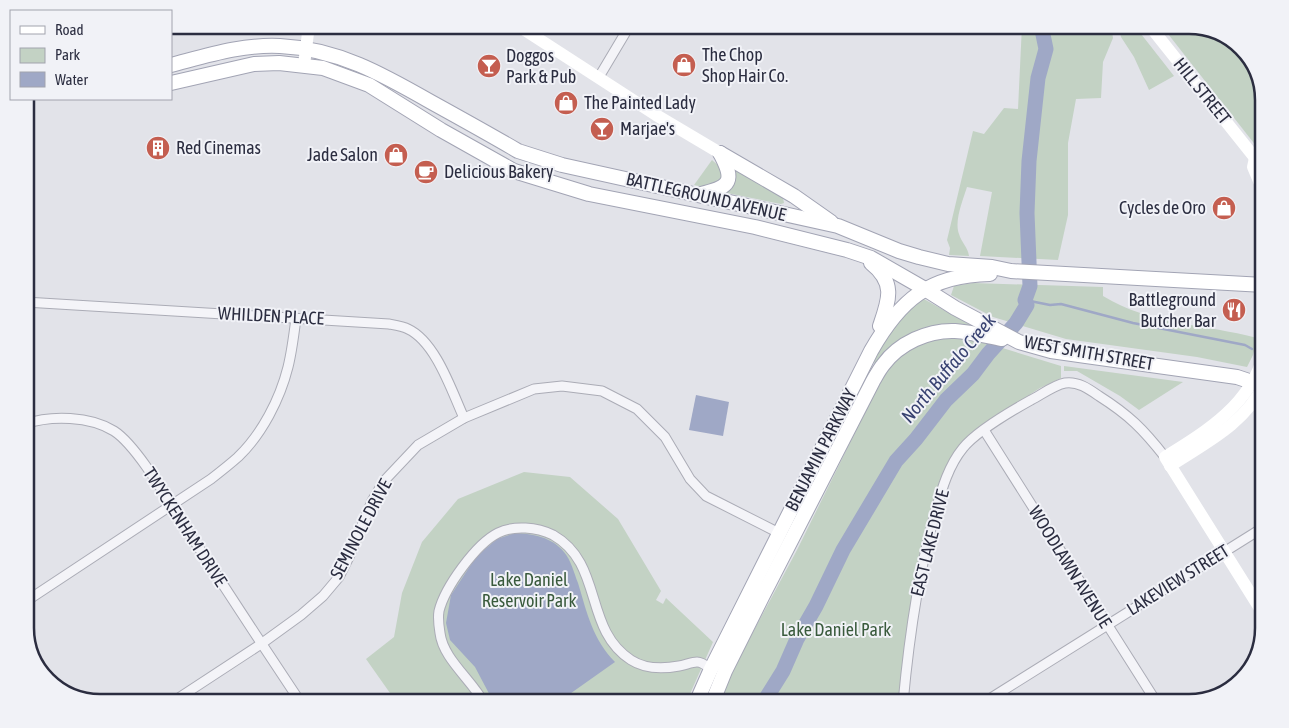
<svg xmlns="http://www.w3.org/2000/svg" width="1289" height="728" viewBox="0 0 1289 728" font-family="'Asap Condensed',sans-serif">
<rect width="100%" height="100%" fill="#e2e3e9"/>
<g fill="#c3d2c4">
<path d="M 1022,25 L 1111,25 L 1113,38 L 1103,62 L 1101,98 L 1076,99 L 1068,143 L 1068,215 L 1058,260 L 980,256 L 992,192 L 967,187 C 963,200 954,221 959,234 C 961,242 968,247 969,256 L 949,255 L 950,248 L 947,240 L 973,131 L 984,134 L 1004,108 L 1018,109 Z"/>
<path d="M 1118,25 L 1134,25 L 1174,76 L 1149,90 L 1134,57 L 1121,37 Z"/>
<path d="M 1161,25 L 1189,25 L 1226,35 L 1254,62 L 1264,95 L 1264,156 Z"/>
<path d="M 712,160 L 720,167 L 722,178 L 719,183 L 708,188 L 694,185 Z"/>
<path d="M 735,168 L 783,198 L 784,203 L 781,204 L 727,193 Z"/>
<path d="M 973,283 L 1103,287 L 1103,296 C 1150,325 1205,324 1257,338 L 1253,355 L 1247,367 L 1197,357 L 1066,339 L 993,317 L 951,295 L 954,286 Z"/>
<path d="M 922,298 L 976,328 C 931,318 905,330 875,363 L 872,362 L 893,326 Z"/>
<path d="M 960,335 L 1061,366 L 1061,378 L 1040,388 L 978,428 L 965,442 L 952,461 L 926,527 L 914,586 L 899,703 L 715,703 L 797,550 L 887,368 L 919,342 Z"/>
<path d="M 1064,366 L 1183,382 L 1139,410 L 1120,396 L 1077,371 L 1064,371 Z"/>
<path d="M 524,472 L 570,477 L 618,519 L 661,591 L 656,600 L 663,604 L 666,598 L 713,642 L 686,703 L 397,703 L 366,659 L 394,637 L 402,593 L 422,542 L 458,499 Z"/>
</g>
<g fill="#9fa8c6">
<path d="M 696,395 L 729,402 L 723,436 L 689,430 Z"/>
<path d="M 515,533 C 533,534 552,537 564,552 C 571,560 574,573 578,583 C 587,613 593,640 615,662 L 557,703 L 494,703 L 475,667 L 450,640 L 446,623 L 451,595 L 476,557 L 497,539 Z"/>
</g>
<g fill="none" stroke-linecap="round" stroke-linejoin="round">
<path stroke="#9fa8c6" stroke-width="2.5" d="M 1025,300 L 1050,305 L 1061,304 L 1133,323 L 1245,345 L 1252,349"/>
<path stroke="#9fa8c6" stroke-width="15" d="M 763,703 L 783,671 L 797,639 L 816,606 L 843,550 L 896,461 L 916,439 L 946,400 L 973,374 L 988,354 L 1016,323 L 1027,305 L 1025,300 L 1030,286 L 1027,213 L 1029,161 L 1038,78 L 1046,49 L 1041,25"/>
<g stroke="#abacb6" stroke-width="11">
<g id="street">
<path d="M 599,77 L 630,25"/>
<path d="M 25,302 L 389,324 C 395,325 403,326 408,329 C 436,342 452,392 464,418"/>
<path d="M 25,424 C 51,415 90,416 114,431 C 136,445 167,498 182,522 C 221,582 261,643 301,703"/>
<path d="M 984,430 L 1157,703"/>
<path d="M 25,602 L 211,479 C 220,472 229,465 238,457 C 262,434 280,399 288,367 C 292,351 294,334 296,318"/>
<path d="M 171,703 L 261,644 L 301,615 L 323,596 L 339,577 L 350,555 L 372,501 L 384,481 L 418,445 L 464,418 L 534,389 L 562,386 L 602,391 L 637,409 L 665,437 L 690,479 L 706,496 L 779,533"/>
<path d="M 484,703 C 472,680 443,659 440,633 C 439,627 438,617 439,611 C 445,587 476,544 498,533 C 514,525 537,527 553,535 C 604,564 583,629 631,660 C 645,669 663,669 679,666 C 685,665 692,662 697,662 C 702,662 707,666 711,669"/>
<path d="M 903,703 C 909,638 918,572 936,510 C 942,488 949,465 963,448 C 976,432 1013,410 1031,400 C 1041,395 1054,385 1065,383 C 1078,381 1089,389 1099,396 C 1129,415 1143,429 1165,457"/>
<path d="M 994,703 L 991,698 L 1264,527"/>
</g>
</g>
<g stroke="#a2a4b4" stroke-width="16">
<g id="primary">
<path d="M 171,65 C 206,56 243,44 280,46 C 338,49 382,74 431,102 C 460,118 489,134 518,151 L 562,165 L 838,226 L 899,251 L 919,257 L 948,264 L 992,267 L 1011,271 L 1264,285"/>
<path d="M 171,83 L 254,64 L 279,63 L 323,68 L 369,85 L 441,130 L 514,171 L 589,194 L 755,227 L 847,250 L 871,258 L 925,289 L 955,308 L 1019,342 L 1051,351 L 1086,356 L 1237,377 L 1264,386"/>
<path d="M 720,153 L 794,196 L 831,222"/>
<path d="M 701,194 C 731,187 735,181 720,153"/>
<path d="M 871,263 C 896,283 889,300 880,326"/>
<path d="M 696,703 L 711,669 L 871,351 C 900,300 929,275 990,274"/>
<path d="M 712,703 L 725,671 L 762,597 L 873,381 C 876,376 879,370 883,365 C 899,343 928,330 955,331 C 971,332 986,336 1002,339"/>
</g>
</g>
<use href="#street" stroke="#f4f4f8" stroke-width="9"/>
<g stroke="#fff" stroke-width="12">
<path d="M 517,25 L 656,115 L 720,153"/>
<path d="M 1149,25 L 1255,158 L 1264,166"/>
<path d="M 304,65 L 309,25"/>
<path d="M 1255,158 L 1253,167 L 1264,193"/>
<path d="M 1264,354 C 1250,405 1207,431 1165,457 L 1264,615"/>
<path d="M 1170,466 C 1205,443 1245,424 1264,384"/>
</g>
<use href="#primary" stroke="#fff" stroke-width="14"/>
</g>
<defs>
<g id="shop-disc" transform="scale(1.25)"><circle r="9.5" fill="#c45e50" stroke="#f1f2f7"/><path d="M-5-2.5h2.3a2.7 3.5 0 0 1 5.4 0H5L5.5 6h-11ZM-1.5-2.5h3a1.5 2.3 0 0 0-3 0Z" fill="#fff"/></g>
<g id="bar-disc" transform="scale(1.25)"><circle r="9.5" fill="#c45e50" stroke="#f1f2f7"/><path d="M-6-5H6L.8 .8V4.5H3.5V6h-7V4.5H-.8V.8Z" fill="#fff"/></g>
<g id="building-disc" transform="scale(1.25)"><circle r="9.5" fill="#c45e50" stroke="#f1f2f7"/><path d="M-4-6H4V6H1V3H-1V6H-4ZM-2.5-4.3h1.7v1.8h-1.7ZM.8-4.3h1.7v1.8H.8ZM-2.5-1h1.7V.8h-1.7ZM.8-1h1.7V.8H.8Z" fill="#fff"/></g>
<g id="cafe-disc" transform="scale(1.25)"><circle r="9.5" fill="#c45e50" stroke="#f1f2f7"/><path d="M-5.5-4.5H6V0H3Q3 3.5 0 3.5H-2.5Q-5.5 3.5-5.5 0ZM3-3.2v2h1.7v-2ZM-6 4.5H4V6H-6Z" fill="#fff"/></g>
<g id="restaurant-disc" transform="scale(1.25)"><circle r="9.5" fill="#c45e50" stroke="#f1f2f7"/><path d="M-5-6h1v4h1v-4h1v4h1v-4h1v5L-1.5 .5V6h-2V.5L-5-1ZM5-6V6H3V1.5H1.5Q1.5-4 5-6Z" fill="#fff"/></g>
</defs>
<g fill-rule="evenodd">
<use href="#shop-disc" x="684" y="65"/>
<use href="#bar-disc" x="489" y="66"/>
<use href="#shop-disc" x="566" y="103"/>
<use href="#bar-disc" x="602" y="129"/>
<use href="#building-disc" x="158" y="148"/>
<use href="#shop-disc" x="396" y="155"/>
<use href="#cafe-disc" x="426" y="172"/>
<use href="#shop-disc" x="1224" y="208"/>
<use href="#restaurant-disc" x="1234" y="310"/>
</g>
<g text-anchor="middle" stroke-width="4" stroke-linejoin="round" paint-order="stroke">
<g font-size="18" fill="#2b2d40" stroke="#f1f2f7" text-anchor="start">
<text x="702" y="61">The Chop<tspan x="702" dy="21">Shop Hair Co.</tspan></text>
<text x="506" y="62">Doggos<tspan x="506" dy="21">Park &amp; Pub</tspan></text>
<text x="584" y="109">The Painted Lady</text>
<text x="620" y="135">Marjae's</text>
<text x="176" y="154">Red Cinemas</text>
<text x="378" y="161" text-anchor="end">Jade Salon</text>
<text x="444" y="178">Delicious Bakery</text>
<text x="1206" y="214" text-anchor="end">Cycles de Oro</text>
<text x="1216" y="306" text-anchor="end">Battleground<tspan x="1216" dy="21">Butcher Bar</tspan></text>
</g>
<g font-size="18" fill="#2b2d40" stroke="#f1f2f7">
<text transform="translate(1202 91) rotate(51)" y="6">HILL STREET</text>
<text transform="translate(706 197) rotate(13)" y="6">BATTLEGROUND AVENUE</text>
<text transform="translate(271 316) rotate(3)" y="6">WHILDEN PLACE</text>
<text transform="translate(1089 353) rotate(10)" y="6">WEST SMITH STREET</text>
<text transform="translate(821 450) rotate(-63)" y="6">BENJAMIN PARKWAY</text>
<text transform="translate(185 527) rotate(57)" y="6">TWYCKENHAM DRIVE</text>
<text transform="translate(361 529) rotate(-62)" y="6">SEMINOLE DRIVE</text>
<text transform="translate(930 543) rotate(-76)" y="6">EAST LAKE DRIVE</text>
<text transform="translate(1070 567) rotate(58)" y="6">WOODLAWN AVENUE</text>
<text transform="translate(1178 580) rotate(-32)" y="6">LAKEVIEW STREET</text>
</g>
<g font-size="18" fill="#395a3c" stroke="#f1f2f7">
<text x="529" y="586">Lake Daniel<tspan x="529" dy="21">Reservoir Park</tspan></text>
<text x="836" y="636">Lake Daniel Park</text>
</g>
<g font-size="19" font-style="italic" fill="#384271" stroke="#f1f2f7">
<text transform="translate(948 368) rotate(-50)" y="7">North Buffalo Creek</text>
</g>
</g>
<path d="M0 0H1289V728H0ZM100 34H1189A66 66 0 0 1 1255 100V628A66 66 0 0 1 1189 694H100A66 66 0 0 1 34 628V100A66 66 0 0 1 100 34Z" fill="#f1f2f7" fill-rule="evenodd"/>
<path fill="none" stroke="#2b2d40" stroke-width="2.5" d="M100 34H1189A66 66 0 0 1 1255 100V628A66 66 0 0 1 1189 694H100A66 66 0 0 1 34 628V100A66 66 0 0 1 100 34Z"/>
<rect x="10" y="10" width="162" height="90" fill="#f1f2f7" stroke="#a2a3ae"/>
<rect x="20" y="26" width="25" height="8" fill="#ffffff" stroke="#a2a3ae"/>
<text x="55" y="35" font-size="15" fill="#2b2d40">Road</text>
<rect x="20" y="48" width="25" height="15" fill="#c3d2c4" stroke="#a2a3ae"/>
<text x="55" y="60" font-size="15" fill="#2b2d40">Park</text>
<rect x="20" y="72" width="25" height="15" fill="#9fa8c6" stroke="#a2a3ae"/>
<text x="55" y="85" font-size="15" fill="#2b2d40">Water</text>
</svg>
